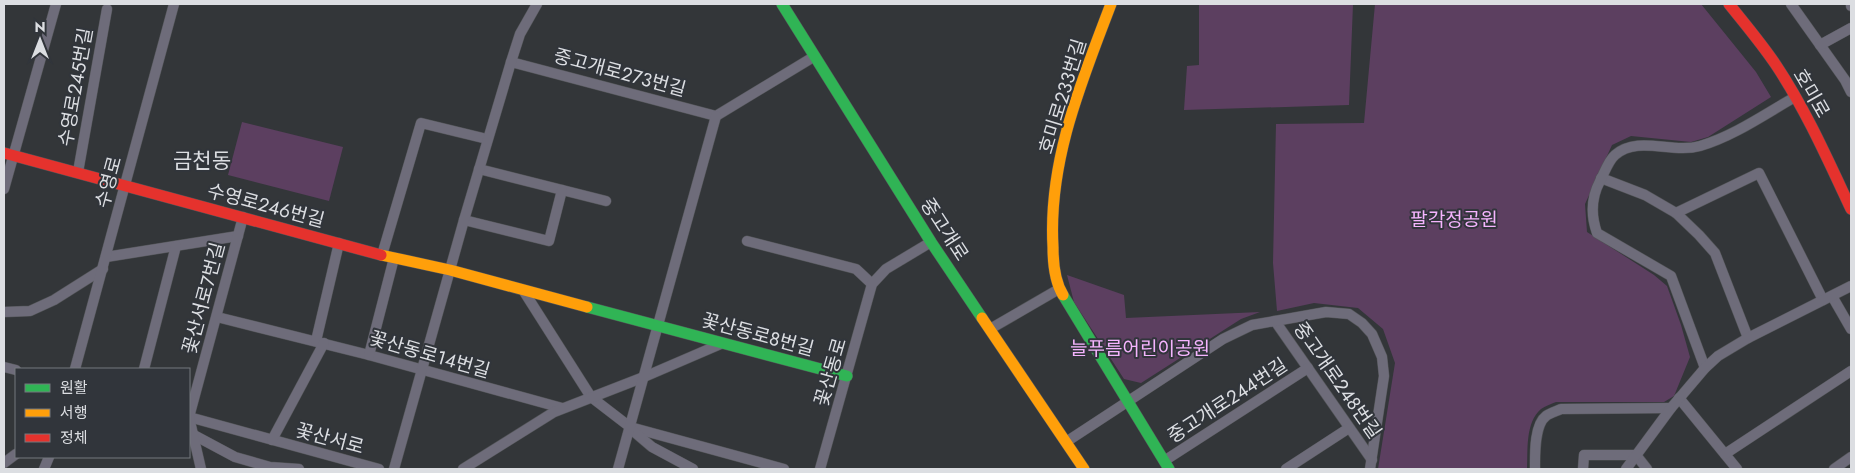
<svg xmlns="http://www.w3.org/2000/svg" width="1855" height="473" viewBox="0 0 1855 473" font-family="Jost,'Noto Sans KR',sans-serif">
<rect width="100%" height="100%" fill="#333639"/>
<g fill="#5c3f60">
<path d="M 1199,4 L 1353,4 L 1349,105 L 1184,110 L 1187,66 L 1199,65 Z"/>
<path d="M 1375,4 L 1701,4 L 1756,72 L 1771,97 L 1708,137 L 1691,142 L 1631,136 L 1612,145 L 1585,204 L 1587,232 L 1654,275 L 1667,286 L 1681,325 L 1690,357 L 1674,396 L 1664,402 L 1556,402 C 1551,404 1545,406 1541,409 C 1525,423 1528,450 1527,469 L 1378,469 L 1395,363 L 1383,329 L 1358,308 L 1314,303 L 1277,311 L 1273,263 L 1276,124 L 1364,123 Z"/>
<path d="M 242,122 L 343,147 L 329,201 L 228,175 Z"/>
<path d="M 1067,275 L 1124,295 L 1126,318 L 1260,312 L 1241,319 L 1141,383 L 1124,379 L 1074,302 Z"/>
</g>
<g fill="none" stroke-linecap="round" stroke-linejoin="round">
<g stroke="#525457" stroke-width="11">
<g id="street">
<path d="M 1791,4 L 1845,80 L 1851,92"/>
<path d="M 1851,4 L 1851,6"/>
<path d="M 1820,45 L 1851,28"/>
<path d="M 511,62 L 716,116 L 815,56"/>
<path d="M 479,169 L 606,201"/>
<path d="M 78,172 L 107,9"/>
<path d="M 1601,178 L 1645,195 L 1676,213 L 1699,235 L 1715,253 L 1748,338"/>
<path d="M 4,189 L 56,4"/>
<path d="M 1676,213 L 1759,173 L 1823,300"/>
<path d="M 464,220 L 549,241 L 562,190"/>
<path d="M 747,241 L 856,269 L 872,284"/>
<path d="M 382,255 L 421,123 L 487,139"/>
<path d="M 106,257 L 238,236"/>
<path d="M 523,290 L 591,397 L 630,427 L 784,469"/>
<path d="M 1832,296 L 1851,329"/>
<path d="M 4,312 L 30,311 L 54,300 L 103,269"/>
<path d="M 217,317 L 369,355 L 562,408"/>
<path d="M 1275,321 L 1372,460"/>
<path d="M 990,329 L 1059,289"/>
<path d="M 316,341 L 339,243"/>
<path d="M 369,355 L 394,258"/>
<path d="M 4,367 L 16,370"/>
<path d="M 1705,368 L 1671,276 L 1597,233 C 1591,216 1591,198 1600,181 C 1604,174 1608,161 1615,155 C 1638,135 1672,154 1700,146 C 1734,136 1765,114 1795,97"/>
<path d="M 75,369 L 174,4"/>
<path d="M 144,369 L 176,246"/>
<path d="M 1679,398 L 1737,469"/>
<path d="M 189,417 L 379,469"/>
<path d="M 632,430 L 652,447 L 693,469"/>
<path d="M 192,434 L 235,457 L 270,467 L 299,469"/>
<path d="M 272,440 L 324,343"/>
<path d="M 1066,442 L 1223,339 L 1252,325 L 1326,312 L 1349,314 L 1362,323 L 1372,334 L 1382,357 L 1384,376 L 1370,469"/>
<path d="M 1725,454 L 1851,371"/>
<path d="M 1164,461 L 1308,368"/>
<path d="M 4,463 L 16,454"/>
<path d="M 44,469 L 49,457"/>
<path d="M 201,469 L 189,417 L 243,217"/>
<path d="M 394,469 L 464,220 L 511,62 L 520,34 L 537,4"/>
<path d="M 463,469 L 554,412 L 644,377 L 723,343"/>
<path d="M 618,469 L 716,116"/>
<path d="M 820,469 L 872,284 L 886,269 L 931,242"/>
<path d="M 1286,469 L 1349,428"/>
<path d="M 1535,469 C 1535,455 1534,425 1546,416 C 1550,413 1557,411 1561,409 L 1671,408"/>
<path d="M 1583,469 L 1584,455 L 1636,455 L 1647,469"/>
<path d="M 1626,469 L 1671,408 L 1705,368 L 1718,356 L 1748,338 L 1851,286"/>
<path d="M 1834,469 L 1851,457"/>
</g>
</g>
<g stroke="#525457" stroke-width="12">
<g id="fast">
<path d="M 782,4 L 931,242 L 982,318"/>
<path d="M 1063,295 L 1169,469"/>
<path d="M 587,307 L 847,376"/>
</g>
</g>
<g stroke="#525457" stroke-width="12">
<g id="slow">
<path d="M 381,255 L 450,270 L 587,307"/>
<path d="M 1063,295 C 1055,282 1053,263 1053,247 C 1048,161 1081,83 1111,4"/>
<path d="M 982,318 L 1084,469"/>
</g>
</g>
<g stroke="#525457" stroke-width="12">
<g id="jam">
<path d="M 1729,4 C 1745,24 1762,44 1776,65 C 1806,110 1828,160 1851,209"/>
<path d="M 4,153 L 381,255"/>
</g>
</g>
<use href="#street" stroke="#6e6c7a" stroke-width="10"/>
<use href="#fast" stroke="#30b455" stroke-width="11"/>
<use href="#slow" stroke="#ff9f0a" stroke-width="11"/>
<use href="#jam" stroke="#e5322d" stroke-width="11"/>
</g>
<g text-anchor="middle" stroke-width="4" stroke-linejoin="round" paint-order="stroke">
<g font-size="19" fill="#dcdee2" stroke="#31353b">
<text transform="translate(620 72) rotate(15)" y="7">중고개로273번길</text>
<text transform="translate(75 87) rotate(-80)" y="7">수영로245번길</text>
<text transform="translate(1812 93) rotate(60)" y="7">호미로</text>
<text transform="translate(1062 96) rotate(-73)" y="7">호미로233번길</text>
<text transform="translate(108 182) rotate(-75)" y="7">수영로</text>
<text transform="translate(266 205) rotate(15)" y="7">수영로246번길</text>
<text transform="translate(945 229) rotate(57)" y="7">중고개로</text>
<text transform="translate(203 298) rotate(-75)" y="7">꽃산서로7번길</text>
<text transform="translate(758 334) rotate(15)" y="7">꽃산동로8번길</text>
<text transform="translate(430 354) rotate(16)" y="7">꽃산동로14번길</text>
<text transform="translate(830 372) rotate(-74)" y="7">꽃산동로</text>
<text transform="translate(1338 380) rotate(55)" y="7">중고개로248번길</text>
<text transform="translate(1227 400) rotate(-33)" y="7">중고개로244번길</text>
<text transform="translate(330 438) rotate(15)" y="7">꽃산서로</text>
</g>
<g font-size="19" fill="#f5b4fe" stroke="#31353b">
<text x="1454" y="226">팔각정공원</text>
<text x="1140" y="355">늘푸름어린이공원</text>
</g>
<g font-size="21" fill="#dcdee2" stroke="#31353b">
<text x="202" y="168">금천동</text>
</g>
</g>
<rect width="1855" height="473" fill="none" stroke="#dcdee2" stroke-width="10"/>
<rect x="15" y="368" width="175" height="90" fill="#31353b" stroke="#75797e"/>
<rect x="25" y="384" width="25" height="8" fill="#30b455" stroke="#75797e"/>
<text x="60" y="393" font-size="15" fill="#dcdee2">원활</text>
<rect x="25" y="409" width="25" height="8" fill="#ff9f0a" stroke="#75797e"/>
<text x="60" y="418" font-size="15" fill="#dcdee2">서행</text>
<rect x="25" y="434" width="25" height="8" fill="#e5322d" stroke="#75797e"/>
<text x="60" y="443" font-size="15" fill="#dcdee2">정체</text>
<g transform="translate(40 40)" stroke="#31353b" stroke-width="4" paint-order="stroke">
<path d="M0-4L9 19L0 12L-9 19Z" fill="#dcdee2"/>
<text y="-8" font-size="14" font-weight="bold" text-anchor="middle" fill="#dcdee2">N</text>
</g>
</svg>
